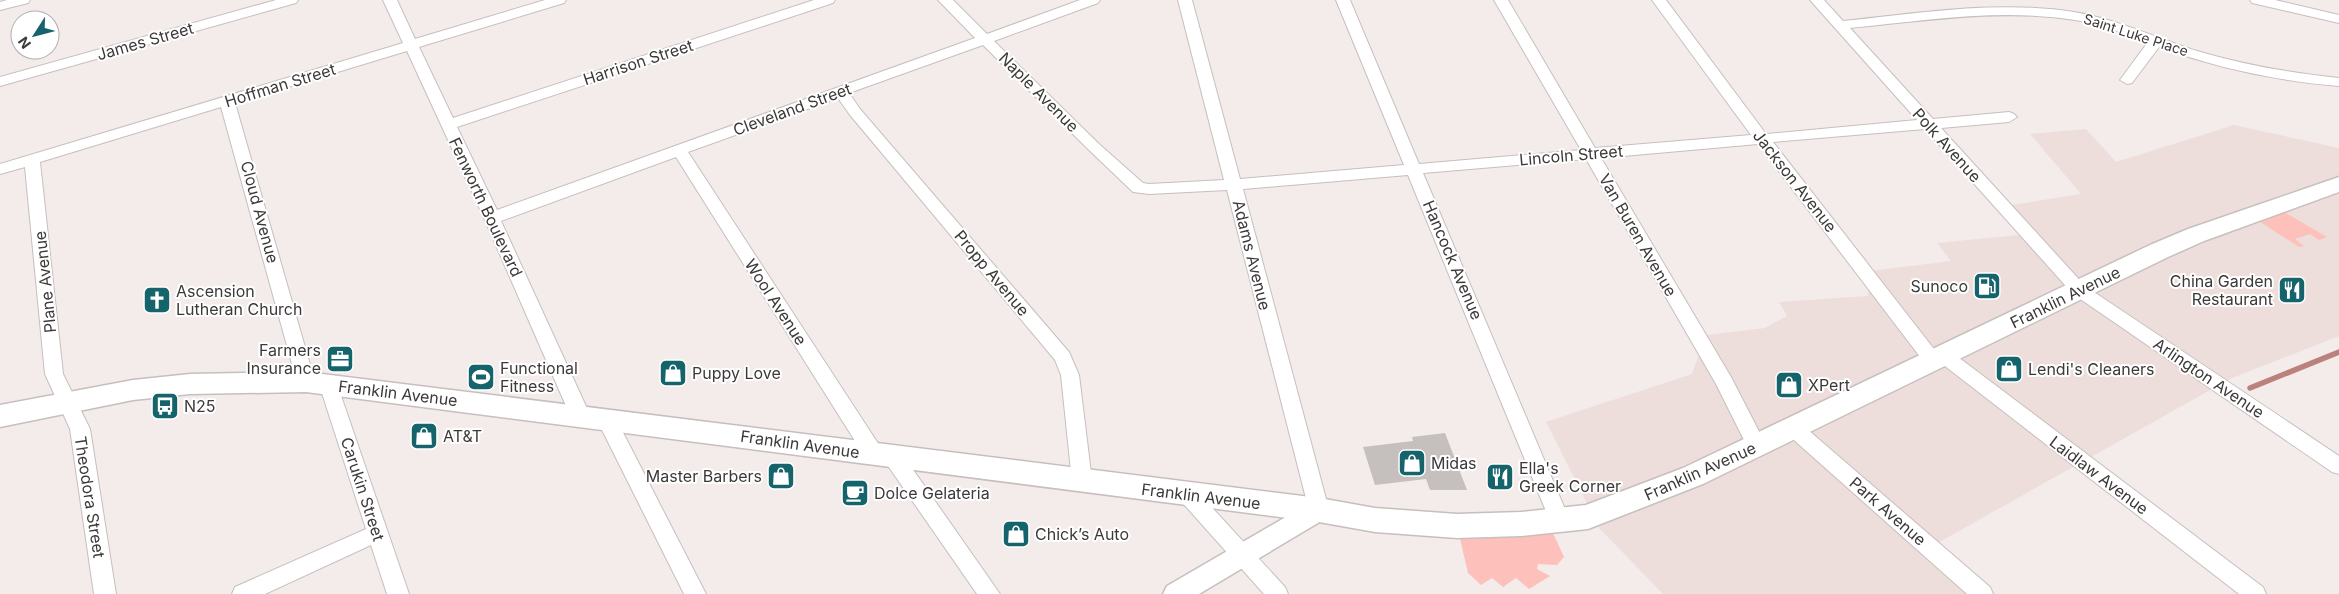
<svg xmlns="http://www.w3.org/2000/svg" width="2339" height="594" viewBox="0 0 2339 594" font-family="Inter,sans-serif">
<rect width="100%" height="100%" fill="#f3eceb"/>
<path fill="#eddedc" d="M 2234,125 L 2339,148 L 2339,336 L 2230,379 L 1934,545 L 1984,594 L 1663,594 L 1600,529 L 1546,422 L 1692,374 L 1706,335 L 1765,328 L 1787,316 L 1779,302 L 1868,296 L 1870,271 L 1951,261 L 1937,243 L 2029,234 L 2005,206 L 2081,194 L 2030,134 L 2086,129 L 2116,162 Z"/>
<g fill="#fec0ba">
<path d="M 2276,207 L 2327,237 L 2319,240 L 2310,234 L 2295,239 L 2304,246 L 2299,247 L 2251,216 Z"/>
<path d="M 1548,522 L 1564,557 L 1557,565 L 1538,564 L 1537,569 L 1550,576 L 1529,589 L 1516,578 L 1503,587 L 1492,578 L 1481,585 L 1468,573 L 1457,526 Z"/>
</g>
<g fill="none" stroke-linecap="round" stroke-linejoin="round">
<path stroke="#bb817c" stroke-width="5.5" d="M 2250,388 L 2339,352"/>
</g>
<path fill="#c5bfbe" d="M 1445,433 L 1467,490 L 1430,490 L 1426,479 L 1375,485 L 1363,447 L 1413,441 L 1412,437 Z"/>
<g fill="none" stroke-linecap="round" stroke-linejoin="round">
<g stroke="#c6bfbe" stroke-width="2">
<g id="minor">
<path d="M 7,0 L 30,0 L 28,3 L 0,10 L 0,2 Z"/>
<path d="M 276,0 L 298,0 L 296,3 L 0,86 L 0,77 Z"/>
<path d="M 383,0 L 397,0 L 415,39 L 545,0 L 566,0 L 564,3 L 419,47 L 453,118 L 814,0 L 835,0 L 833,3 L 457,127 L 497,210 L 975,38 L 938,0 L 953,0 L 987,34 L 1080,0 L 1100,0 L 1098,3 L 994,41 L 1099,144 L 1143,183 L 1149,184 L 1224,180 L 1178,0 L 1192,0 L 1240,179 L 1404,165 L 1336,0 L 1350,0 L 1419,164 L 1581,150 L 1494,0 L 1508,0 L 1595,148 L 1751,135 L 1652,0 L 1666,0 L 1766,134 L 1917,120 L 1810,0 L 1824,0 L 1843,21 C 1920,13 1998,0 2074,12 C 2117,19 2156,38 2197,51 C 2244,65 2291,73 2339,78 L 2339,86 C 2277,81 2217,68 2159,47 L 2132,83 L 2127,84 L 2120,80 L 2148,42 C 2124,33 2100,24 2075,20 C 2000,8 1924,21 1850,28 L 1933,119 L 2009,112 L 2014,114 L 2017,117 L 2009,122 L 1941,128 L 2085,286 L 2339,456 L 2339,474 L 2332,472 L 2073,294 L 1925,129 L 1773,142 L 1937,353 L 1944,349 L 1950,351 L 2263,587 L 2266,594 L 2239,594 L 1941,363 L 1933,368 L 1927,366 L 1758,144 L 1601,158 L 1731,377 L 1766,445 L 1763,450 L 1756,453 L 1749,450 L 1716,384 L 1586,159 L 1423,173 L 1570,521 L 1567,527 L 1560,530 L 1553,527 L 1550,521 L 1408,175 L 1243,189 L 1329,510 L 1326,516 L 1319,518 L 1312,516 L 1309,510 L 1227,190 L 1149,194 L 1133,192 L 1089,150 L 983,45 L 849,93 L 860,109 L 1069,352 L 1079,375 L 1092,481 L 1089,487 L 1082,489 L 1075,487 L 1072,481 L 1061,375 L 1055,360 L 850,115 L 838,98 L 688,152 L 881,448 L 884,454 L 881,460 L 874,462 L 867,460 L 676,157 L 501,221 L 590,415 L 587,420 L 580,422 L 573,420 L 570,415 L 484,218 L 407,51 L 235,103 L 315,382 L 313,387 L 306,389 L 299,387 L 297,382 L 221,107 L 40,162 L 63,374 L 90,429 L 116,594 L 94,594 L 70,429 L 45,374 L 25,167 L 0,174 L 0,164 L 403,43 Z"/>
<path d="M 2250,0 L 2275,0 L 2339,15 L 2339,23 L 2252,3 Z"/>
<path d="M 328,377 L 335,379 L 337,384 L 409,594 L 387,594 L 371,545 L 265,594 L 232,594 L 235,587 L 366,529 L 319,384 L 321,379 Z"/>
<path d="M 606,411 L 613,413 L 706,594 L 684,594 L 596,418 L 599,413 Z"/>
<path d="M 1793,420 L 1800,423 L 1990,587 L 1993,594 L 1967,594 L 1786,433 L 1783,428 L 1786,423 Z"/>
<path d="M 893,449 L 900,451 L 1000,594 L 977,594 L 886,463 L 883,457 L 886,451 Z"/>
<path d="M 1187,486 L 1194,488 L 1285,587 L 1288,594 L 1264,594 L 1180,500 L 1177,494 L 1180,488 Z"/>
</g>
</g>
<g stroke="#c6bfbe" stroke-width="3">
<path id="tertiary" d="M 1319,500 L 1328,503 L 1331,510 L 1328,517 L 1199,594 L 1163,594 L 1167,586 L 1310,503 Z"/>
</g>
<g stroke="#c6bfbe" stroke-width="3">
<path id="secondary" d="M 2339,177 L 2339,192 L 2204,241 L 2168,257 L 1703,484 L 1588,529 L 1521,536 L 1457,538 L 1375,532 L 1319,522 L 306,392 L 190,394 L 133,400 L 0,427 L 0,405 L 133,380 L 190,374 L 306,372 L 1319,498 L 1375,508 L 1457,514 L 1521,512 L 1586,505 L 1683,468 L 2150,245 L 2188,229 Z"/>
</g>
<use href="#minor" fill="#fff" fill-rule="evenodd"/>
<use href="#tertiary" fill="#fff" fill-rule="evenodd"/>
<use href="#secondary" fill="#fff" fill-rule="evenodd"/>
</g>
<defs>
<g id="fuel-square" transform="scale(1.4375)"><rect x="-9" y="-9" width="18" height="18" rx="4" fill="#15636b" stroke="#fff"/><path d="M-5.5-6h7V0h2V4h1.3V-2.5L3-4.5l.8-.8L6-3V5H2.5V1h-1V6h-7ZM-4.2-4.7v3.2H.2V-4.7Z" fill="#fff"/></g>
<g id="restaurant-square" transform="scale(1.4375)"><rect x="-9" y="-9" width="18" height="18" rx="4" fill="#15636b" stroke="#fff"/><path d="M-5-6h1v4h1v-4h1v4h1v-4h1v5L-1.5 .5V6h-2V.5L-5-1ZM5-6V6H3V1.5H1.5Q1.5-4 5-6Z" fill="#fff"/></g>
<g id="church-square" transform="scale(1.4375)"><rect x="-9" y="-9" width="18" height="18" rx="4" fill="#15636b" stroke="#fff"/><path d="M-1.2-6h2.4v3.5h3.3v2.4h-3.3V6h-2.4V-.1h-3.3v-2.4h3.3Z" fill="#fff"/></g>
<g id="office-square" transform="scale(1.4375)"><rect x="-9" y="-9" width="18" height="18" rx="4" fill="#15636b" stroke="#fff"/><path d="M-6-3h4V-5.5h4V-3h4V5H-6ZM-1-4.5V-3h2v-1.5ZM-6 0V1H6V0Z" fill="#fff"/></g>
<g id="shop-square" transform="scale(1.4375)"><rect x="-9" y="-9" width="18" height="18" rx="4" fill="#15636b" stroke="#fff"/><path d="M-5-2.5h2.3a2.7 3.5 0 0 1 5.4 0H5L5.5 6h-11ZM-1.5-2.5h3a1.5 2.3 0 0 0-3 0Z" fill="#fff"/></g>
<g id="stadium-square" transform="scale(1.4375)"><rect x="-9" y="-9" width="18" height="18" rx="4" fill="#15636b" stroke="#fff"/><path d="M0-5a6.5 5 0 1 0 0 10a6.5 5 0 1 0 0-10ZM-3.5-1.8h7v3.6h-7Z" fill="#fff"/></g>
<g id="bus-square" transform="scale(1.4375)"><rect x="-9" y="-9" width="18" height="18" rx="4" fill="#15636b" stroke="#fff"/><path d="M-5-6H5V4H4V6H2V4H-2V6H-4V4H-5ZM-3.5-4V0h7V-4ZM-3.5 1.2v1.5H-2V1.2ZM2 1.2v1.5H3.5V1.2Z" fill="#fff"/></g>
<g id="cafe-square" transform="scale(1.4375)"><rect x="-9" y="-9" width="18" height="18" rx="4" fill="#15636b" stroke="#fff"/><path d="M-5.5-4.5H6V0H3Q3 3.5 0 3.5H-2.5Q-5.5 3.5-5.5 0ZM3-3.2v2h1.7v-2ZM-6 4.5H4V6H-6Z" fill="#fff"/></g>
</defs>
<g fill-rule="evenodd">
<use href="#fuel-square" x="1987" y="286"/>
<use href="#restaurant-square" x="2292" y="290"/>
<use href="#church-square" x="157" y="300"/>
<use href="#office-square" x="340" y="359"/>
<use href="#shop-square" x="2009" y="369"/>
<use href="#shop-square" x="673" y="373"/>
<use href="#stadium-square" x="481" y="377"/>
<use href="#shop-square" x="1789" y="385"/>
<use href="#bus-square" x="165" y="406"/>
<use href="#shop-square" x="424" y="436"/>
<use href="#shop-square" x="1412" y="463"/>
<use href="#shop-square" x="781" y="476"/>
<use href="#restaurant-square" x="1500" y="477"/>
<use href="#cafe-square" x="855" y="493"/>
<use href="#shop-square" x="1016" y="534"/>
</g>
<g text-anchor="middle" stroke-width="4" stroke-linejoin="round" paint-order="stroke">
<g font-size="14" fill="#3c3a39" stroke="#fff">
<text transform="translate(2136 35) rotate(18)" y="5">Saint Luke Place</text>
</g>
<g font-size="16" fill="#3c3a39" stroke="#fff">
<text transform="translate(145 41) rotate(-16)" y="6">James Street</text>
<text transform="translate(638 62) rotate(-18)" y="6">Harrison Street</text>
<text transform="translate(280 85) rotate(-17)" y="6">Hoffman Street</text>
<text transform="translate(1039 92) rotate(45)" y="6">Naple Avenue</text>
<text transform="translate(792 109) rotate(-20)" y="6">Cleveland Street</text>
<text transform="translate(1947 145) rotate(48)" y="6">Polk Avenue</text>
<text transform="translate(1571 155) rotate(-5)" y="6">Lincoln Street</text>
<text transform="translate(1795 181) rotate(52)" y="6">Jackson Avenue</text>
<text transform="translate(486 207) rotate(65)" y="6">Fenworth Boulevard</text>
<text transform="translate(260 212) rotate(75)" y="6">Cloud Avenue</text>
<text transform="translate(1638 235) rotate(60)" y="6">Van Buren Avenue</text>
<text transform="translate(1252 255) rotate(76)" y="6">Adams Avenue</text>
<text transform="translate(1453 260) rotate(67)" y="6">Hancock Avenue</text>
<text transform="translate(992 273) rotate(50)" y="6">Propp Avenue</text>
<text transform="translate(45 282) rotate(-96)" y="6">Plane Avenue</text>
<text transform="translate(2065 297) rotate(-26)" y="6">Franklin Avenue</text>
<text transform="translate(776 302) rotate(57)" y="6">Wool Avenue</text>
<text transform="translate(2209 378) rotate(34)" y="6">Arlington Avenue</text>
<text transform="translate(398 393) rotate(7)" y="6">Franklin Avenue</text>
<text transform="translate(800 444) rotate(8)" y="6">Franklin Avenue</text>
<text transform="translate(1700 471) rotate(-24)" y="6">Franklin Avenue</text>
<text transform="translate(2099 475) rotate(37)" y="6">Laidlaw Avenue</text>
<text transform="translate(363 489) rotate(72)" y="6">Carukin Street</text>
<text transform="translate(1201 496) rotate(7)" y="6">Franklin Avenue</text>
<text transform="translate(90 497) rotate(81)" y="6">Theodora Street</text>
<text transform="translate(1888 511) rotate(41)" y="6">Park Avenue</text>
</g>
<g font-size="16" fill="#3c3a39" stroke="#fff" text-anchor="start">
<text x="2273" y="287" text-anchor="end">China Garden<tspan x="2273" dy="18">Restaurant</tspan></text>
<text x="1968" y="292" text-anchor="end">Sunoco</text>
<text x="176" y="297">Ascension<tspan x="176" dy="18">Lutheran Church</tspan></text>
<text x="321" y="356" text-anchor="end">Farmers<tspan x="321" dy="18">Insurance</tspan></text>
<text x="500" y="374">Functional<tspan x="500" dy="18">Fitness</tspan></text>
<text x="2028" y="375">Lendi's Cleaners</text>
<text x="692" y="379">Puppy Love</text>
<text x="1808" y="391">XPert</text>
<text x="184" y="412">N25</text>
<text x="443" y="442">AT&amp;T</text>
<text x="1431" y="469">Midas</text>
<text x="1519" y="474">Ella's<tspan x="1519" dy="18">Greek Corner</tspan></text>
<text x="762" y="482" text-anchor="end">Master Barbers</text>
<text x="874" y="499">Dolce Gelateria</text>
<text x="1035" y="540">Chick’s Auto</text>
</g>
</g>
<g transform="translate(35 35) rotate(234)"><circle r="24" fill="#ffffff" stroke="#b1b0b0"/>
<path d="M0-4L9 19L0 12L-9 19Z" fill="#15636b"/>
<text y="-8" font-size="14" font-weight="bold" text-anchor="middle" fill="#3c3a39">N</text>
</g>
</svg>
